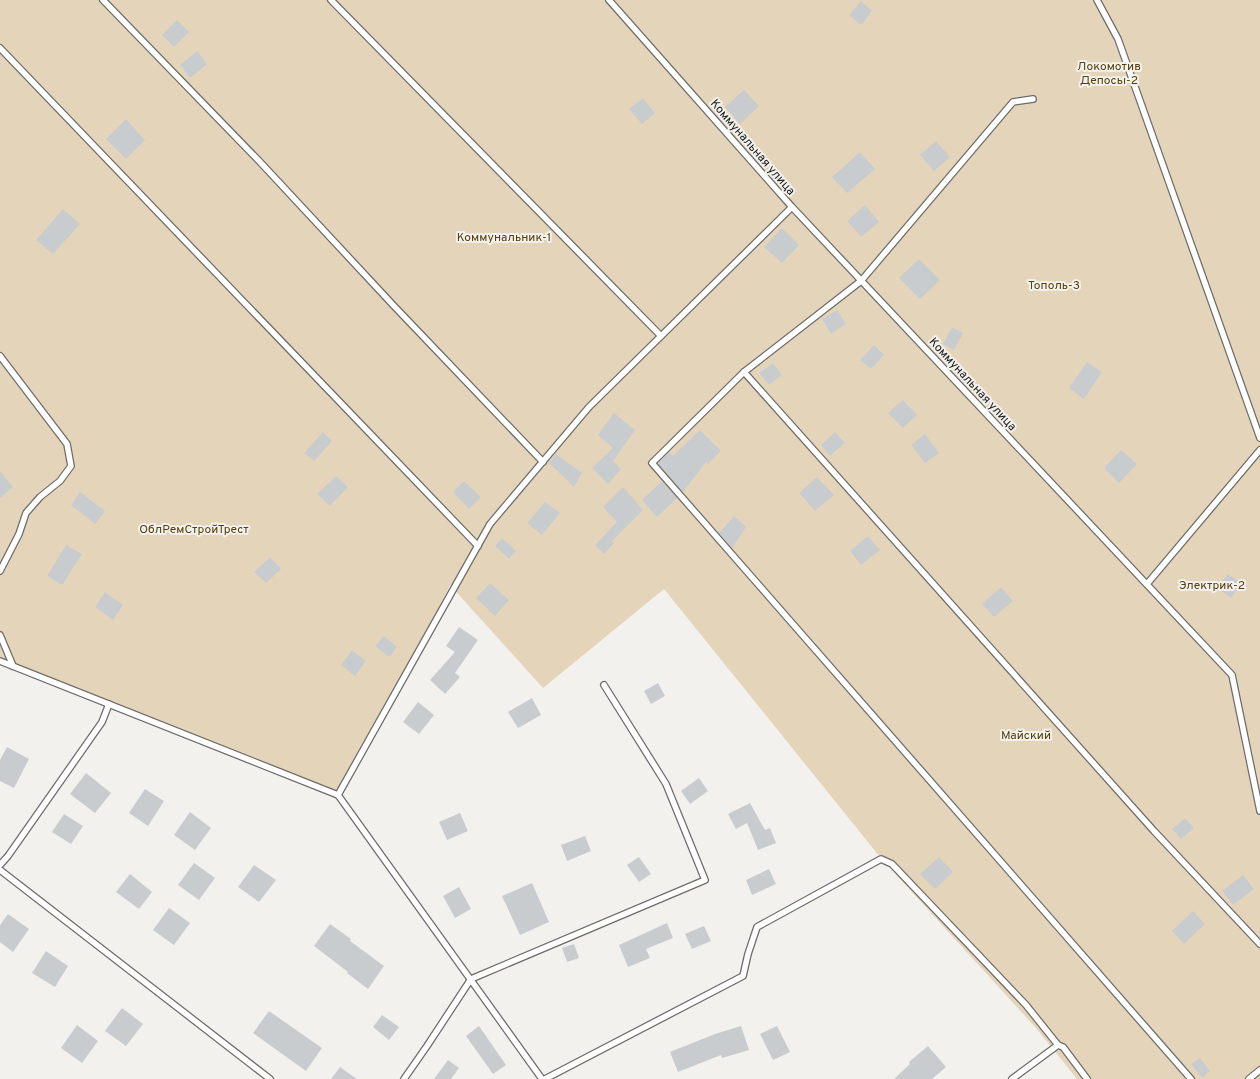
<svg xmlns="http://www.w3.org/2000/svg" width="1260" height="1079" viewBox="0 0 1260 1079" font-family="Overpass,sans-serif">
<rect width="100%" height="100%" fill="#f3f1ed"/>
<path fill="#e4d5ba" d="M 0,0 L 1260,0 L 1260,1079 L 1077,1079 L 1036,1028 L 880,857 L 664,589 L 543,688 L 450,585 L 404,680 L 338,795 L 0,661 Z"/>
<g fill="#c9cccf">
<path d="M 861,1 L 872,11 L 861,25 L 849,15 Z"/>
<path d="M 177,20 L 189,32 L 174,47 L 162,35 Z"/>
<path d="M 197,51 L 207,64 L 190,78 L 180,65 Z"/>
<path d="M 744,90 L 759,106 L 740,124 L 725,107 Z"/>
<path d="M 643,98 L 655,113 L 642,124 L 629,109 Z"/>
<path d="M 126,119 L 145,140 L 126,159 L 106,139 Z"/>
<path d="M 936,141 L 950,157 L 934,171 L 920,155 Z"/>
<path d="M 860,152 L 875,169 L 847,193 L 832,177 Z"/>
<path d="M 865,205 L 879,222 L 861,237 L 847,221 Z"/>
<path d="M 63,209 L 80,224 L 53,254 L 36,240 Z"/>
<path d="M 782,228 L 799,245 L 782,263 L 764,247 Z"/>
<path d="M 919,259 L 940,280 L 920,299 L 899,278 Z"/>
<path d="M 837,310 L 846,324 L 831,334 L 822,319 Z"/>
<path d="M 952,327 L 963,333 L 954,350 L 943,344 Z"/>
<path d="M 874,345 L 884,355 L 871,369 L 860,360 Z"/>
<path d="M 1087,362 L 1102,372 L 1084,399 L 1069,388 Z"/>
<path d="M 773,363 L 782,375 L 769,385 L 759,373 Z"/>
<path d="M 903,400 L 917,415 L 903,428 L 888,413 Z"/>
<path d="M 614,413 L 635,430 L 613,461 L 621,469 L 608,484 L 592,468 L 613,448 L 598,435 Z"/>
<path d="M 700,430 L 721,451 L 708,464 L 706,462 L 683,492 L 658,463 L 669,452 L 673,456 Z"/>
<path d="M 323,432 L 332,441 L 314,461 L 304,453 Z"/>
<path d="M 835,432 L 845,443 L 830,456 L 821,445 Z"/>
<path d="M 925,434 L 939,453 L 925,463 L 911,445 Z"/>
<path d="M 1121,450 L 1137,464 L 1119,483 L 1104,468 Z"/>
<path d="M 556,454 L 582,473 L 574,487 L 549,463 Z"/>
<path d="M 0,471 L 13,487 L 0,498 Z"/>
<path d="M 336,476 L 348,487 L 330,506 L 317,494 Z"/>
<path d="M 817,477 L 834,495 L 815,511 L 799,493 Z"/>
<path d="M 464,481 L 481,497 L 469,509 L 453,492 Z"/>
<path d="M 662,481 L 677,498 L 657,517 L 642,500 Z"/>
<path d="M 623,487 L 643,510 L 612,541 L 614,543 L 604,554 L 595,545 L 617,522 L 603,507 Z"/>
<path d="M 80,492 L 105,511 L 95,524 L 71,505 Z"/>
<path d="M 545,502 L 560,513 L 542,535 L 527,523 Z"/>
<path d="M 734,516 L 746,527 L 732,548 L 719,533 Z"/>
<path d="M 868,536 L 880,550 L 861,565 L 850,551 Z"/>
<path d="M 502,538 L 516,551 L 509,559 L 495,546 Z"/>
<path d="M 66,545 L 82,554 L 62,585 L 47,576 Z"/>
<path d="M 270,557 L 281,569 L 266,583 L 254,572 Z"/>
<path d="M 1228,574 L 1241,583 L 1231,598 L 1217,588 Z"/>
<path d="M 490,583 L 509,600 L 495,616 L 476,598 Z"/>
<path d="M 1001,587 L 1013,601 L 994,617 L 982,604 Z"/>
<path d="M 105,592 L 123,605 L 113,620 L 95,607 Z"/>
<path d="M 459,627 L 478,640 L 455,673 L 460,677 L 445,694 L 430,680 L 455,652 L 446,646 Z"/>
<path d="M 384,636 L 397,647 L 389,657 L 375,646 Z"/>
<path d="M 352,650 L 366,661 L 355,676 L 341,665 Z"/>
<path d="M 658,683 L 665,696 L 651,704 L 644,691 Z"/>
<path d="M 532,698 L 541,715 L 518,728 L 508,712 Z"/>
<path d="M 418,702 L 434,715 L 419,734 L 403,722 Z"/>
<path d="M 7,747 L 29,759 L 14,788 L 0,781 L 0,760 Z"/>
<path d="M 86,773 L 111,793 L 95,813 L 70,794 Z"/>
<path d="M 699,778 L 708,791 L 690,804 L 681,791 Z"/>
<path d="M 145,789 L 164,801 L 148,826 L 129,813 Z"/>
<path d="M 750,803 L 765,830 L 770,828 L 776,843 L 758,850 L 747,823 L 736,829 L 728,814 Z"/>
<path d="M 190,812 L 211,828 L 195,850 L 174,835 Z"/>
<path d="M 460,813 L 468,831 L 447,840 L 439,822 Z"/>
<path d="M 64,814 L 83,826 L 71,844 L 52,832 Z"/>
<path d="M 1185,818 L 1194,828 L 1181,839 L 1172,829 Z"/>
<path d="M 585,836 L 591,851 L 567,861 L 561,845 Z"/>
<path d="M 639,857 L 651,874 L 639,882 L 627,865 Z"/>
<path d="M 939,857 L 953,872 L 935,889 L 920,874 Z"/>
<path d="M 194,863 L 215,878 L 199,900 L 178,885 Z"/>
<path d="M 254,865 L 276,880 L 259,902 L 238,887 Z"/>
<path d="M 769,869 L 776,884 L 752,895 L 746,880 Z"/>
<path d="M 130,874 L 152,892 L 139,909 L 116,892 Z"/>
<path d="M 1243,875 L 1254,889 L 1233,905 L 1222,891 Z"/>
<path d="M 532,883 L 549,922 L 520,935 L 502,896 Z"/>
<path d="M 459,887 L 471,909 L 455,918 L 443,896 Z"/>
<path d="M 169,908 L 190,923 L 174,945 L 153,930 Z"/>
<path d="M 1193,911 L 1205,924 L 1184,944 L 1172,931 Z"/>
<path d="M 8,914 L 29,929 L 13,952 L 0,942 L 0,925 Z"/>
<path d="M 667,923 L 673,938 L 646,949 L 650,958 L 628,967 L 619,945 Z"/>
<path d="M 330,924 L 351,939 L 350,941 L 384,966 L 368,989 L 347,973 L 348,972 L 314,946 Z"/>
<path d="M 704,926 L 711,941 L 692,949 L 685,934 Z"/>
<path d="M 574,944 L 579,958 L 567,962 L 562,948 Z"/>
<path d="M 46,951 L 68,966 L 55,987 L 32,973 Z"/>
<path d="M 122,1008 L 143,1024 L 126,1046 L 105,1031 Z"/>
<path d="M 269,1011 L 322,1048 L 306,1071 L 253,1033 Z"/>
<path d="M 382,1015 L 399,1027 L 389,1040 L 373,1027 Z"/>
<path d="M 77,1025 L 98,1041 L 82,1063 L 61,1048 Z"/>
<path d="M 479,1026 L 506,1065 L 493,1074 L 466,1036 Z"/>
<path d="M 741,1026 L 749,1050 L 722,1058 L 721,1055 L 678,1072 L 670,1052 L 715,1034 Z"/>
<path d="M 777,1026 L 790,1052 L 773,1060 L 760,1034 Z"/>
<path d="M 928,1046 L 946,1067 L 932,1079 L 894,1079 L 910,1064 L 909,1062 Z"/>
<path d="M 1200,1058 L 1210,1071 L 1202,1078 L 1191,1064 Z"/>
<path d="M 448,1060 L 459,1068 L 451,1079 L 434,1079 Z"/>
<path d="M 340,1067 L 357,1079 L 331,1079 Z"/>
</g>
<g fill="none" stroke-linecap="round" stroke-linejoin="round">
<g stroke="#6d6c69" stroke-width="8">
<g id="lane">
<path d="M 103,0 L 261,163 L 394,306 L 543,462"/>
<path d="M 331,0 L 661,336"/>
<path d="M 609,0 L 792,207 L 1232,675 L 1260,811"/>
<path d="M 1097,0 L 1118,39 L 1260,438"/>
<path d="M 0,48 L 478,546"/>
<path d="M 1033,99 L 1013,102 L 861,281 L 744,372 L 1154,831 L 1260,944"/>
<path d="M 0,356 L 67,444 L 71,466 L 60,481 L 40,497 L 26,513 L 19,534 L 0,571"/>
<path d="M 744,372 L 652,463 L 1191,1079"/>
<path d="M 1147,584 L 1260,450"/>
<path d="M 0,635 L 13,666"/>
<path d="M 0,661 L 338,795 L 490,524 L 589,407 L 792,207"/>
<path d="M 338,795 L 542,1079"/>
<path d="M 0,865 L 8,856 L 102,722 L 109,704"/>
<path d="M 0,870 L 270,1079"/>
<path d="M 404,1079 L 427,1046 L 471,979 L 705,880 L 666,784 L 604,685"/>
<path d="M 545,1079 L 743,976 L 748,954 L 757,927 L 881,859 L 892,864 L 1026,1005 L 1058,1045"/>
<path d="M 1012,1079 L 1058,1045 L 1063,1047 L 1087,1079"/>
<path d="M 1249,1079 L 1260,1070"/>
</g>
</g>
<use href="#lane" stroke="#fff" stroke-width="5.5"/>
</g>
<g text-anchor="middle" stroke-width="4" stroke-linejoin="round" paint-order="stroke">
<g font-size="12" fill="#56400b" stroke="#f3f1ed">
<text x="1109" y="70">Локомотив<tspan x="1109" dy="14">Депосы-2</tspan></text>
<text x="504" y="241">Коммунальник-1</text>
<text x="1054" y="289">Тополь-3</text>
<text x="194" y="533">ОблРемСтройТрест</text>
<text x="1212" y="589">Электрик-2</text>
<text x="1026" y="739">Майский</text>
</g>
<g font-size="12" fill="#21201f" stroke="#f3f1ed">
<text transform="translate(753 147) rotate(49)" y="4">Коммунальная улица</text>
<text transform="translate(973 384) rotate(47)" y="4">Коммунальная улица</text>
</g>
</g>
</svg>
